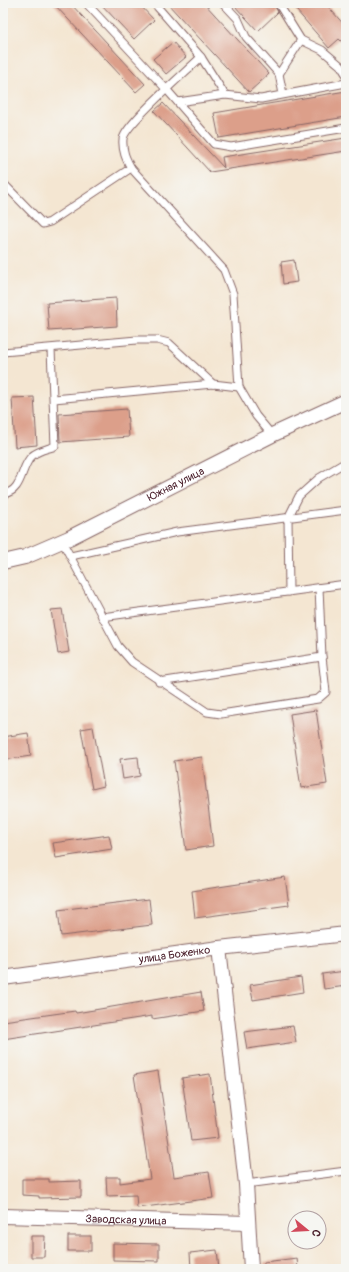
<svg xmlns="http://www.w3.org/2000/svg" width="349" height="1272" viewBox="0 0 349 1272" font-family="Pangolin,sans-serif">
<rect width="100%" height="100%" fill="#f6f6f2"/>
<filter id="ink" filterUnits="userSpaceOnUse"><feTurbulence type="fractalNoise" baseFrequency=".025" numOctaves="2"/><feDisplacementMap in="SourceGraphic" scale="8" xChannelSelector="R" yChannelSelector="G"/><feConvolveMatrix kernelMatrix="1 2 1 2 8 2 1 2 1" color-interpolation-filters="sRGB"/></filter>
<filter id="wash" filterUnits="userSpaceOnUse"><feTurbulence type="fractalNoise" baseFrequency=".012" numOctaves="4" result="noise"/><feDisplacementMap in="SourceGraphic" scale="16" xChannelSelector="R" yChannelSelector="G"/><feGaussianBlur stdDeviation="0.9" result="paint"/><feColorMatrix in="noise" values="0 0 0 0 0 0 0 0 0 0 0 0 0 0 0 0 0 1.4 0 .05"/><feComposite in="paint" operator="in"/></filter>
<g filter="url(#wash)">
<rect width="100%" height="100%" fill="#f4e6d2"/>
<g id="blocks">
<g fill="#dc9f8a">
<path d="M 53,3 L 70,3 L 145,84 L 136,92 Z"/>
<path d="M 100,3 L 138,3 L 154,20 L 134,39 Z"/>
<path d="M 167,3 L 204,3 L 269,74 L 249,92 Z"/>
<path d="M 232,3 L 273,3 L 278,12 L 258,31 Z"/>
<path d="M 290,3 L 325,3 L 346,27 L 346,46 L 339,39 L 329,48 Z"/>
<path d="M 173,42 L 186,57 L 166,74 L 153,59 Z"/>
<path d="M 346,91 L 346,117 L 219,138 L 214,113 Z"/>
<path d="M 163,103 L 224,168 L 222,157 L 346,138 L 346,151 L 210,172 L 154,111 Z"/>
<path d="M 294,260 L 297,282 L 283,284 L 281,262 Z"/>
<path d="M 116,298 L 117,326 L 49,331 L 47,303 Z"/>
<path d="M 34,397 L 37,445 L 15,447 L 12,398 Z"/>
<path d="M 127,409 L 129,437 L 60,442 L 59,414 Z"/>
<path d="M 62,609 L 69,652 L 58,654 L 51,610 Z"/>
<path d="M 316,710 L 327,784 L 301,788 L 290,714 Z"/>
<path d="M 93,727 L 104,786 L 92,789 L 81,729 Z"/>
<path d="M 28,733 L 31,756 L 3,760 L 3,737 Z"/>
<path d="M 138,757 L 140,776 L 123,779 L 120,759 Z"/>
<path d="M 202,757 L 213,846 L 186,850 L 174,761 Z"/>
<path d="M 109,835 L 112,849 L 56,858 L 53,843 Z"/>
<path d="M 285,877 L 289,905 L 195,918 L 192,891 Z"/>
<path d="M 149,899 L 152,925 L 61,936 L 58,910 Z"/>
<path d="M 346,971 L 346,986 L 324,989 L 322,974 Z"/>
<path d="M 301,977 L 303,992 L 253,1000 L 250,985 Z"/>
<path d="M 201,992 L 204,1011 L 152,1019 L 152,1016 L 3,1039 L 3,1021 L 75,1011 L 76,1013 Z"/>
<path d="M 293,1026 L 296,1042 L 247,1049 L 244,1032 Z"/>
<path d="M 158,1071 L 174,1177 L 209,1172 L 213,1198 L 137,1208 L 136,1195 L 107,1196 L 106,1177 L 120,1177 L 120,1183 L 150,1179 L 134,1075 Z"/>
<path d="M 210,1074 L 218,1138 L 191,1141 L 182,1078 Z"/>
<path d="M 22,1179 L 49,1179 L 49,1182 L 81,1181 L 81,1197 L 39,1198 L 39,1196 L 22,1195 Z"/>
<path d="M 31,1236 L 45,1236 L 44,1257 L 31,1257 Z"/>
<rect x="68" y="1236" width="23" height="15"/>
<path d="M 113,1243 L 159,1244 L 159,1261 L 113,1260 Z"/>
<path d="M 217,1250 L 219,1269 L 191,1269 L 190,1253 Z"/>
<path d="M 297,1258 L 298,1269 L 264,1269 L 264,1262 Z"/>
</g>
</g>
</g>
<g filter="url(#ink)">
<use href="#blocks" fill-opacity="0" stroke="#866565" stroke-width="1"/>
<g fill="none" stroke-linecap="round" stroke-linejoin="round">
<g stroke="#866565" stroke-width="9">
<g id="lane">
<path d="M 86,3 L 167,90 L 214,144 L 231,147 L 346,128"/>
<path d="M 154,3 L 201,57 L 225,95 L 261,99 L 346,83"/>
<path d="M 223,3 L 238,19 L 246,37 L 279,74 L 283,94"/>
<path d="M 278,3 L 301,40 L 322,50 L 341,66 L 346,74"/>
<path d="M 344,3 L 346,5"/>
<path d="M 201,57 C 187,71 125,124 123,139 C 122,151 126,159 131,168 L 224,270 L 233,294 L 239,387 L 256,416 L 272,435"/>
<path d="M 279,74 L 301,40"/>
<path d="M 178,102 L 225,95"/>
<path d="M 3,183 L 43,224 L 50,222 L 131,168"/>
<path d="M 3,352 L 137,340 L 157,340 L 169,343 L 213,384"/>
<path d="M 54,399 L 213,384 L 239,387"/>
<path d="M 3,494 C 24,491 20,466 32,456 C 38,450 48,449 55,446 L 51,349"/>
<path d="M 62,541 L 118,646 L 132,662 L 207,712 L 221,714 L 318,699 L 326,692 L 322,657 L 319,588"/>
<path d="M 71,556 L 177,532 L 346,510"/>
<path d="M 289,592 L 288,518 L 299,496 L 319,478 L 346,462"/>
<path d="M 102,617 L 346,584"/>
<path d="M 159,682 L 322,657"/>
<path d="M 246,1184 L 346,1171"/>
</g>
</g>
<g stroke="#866565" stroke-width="16">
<g id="street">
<path id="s1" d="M 3,562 L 25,557 L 69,538 L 272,435 L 346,401"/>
<path d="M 219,948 L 246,1184 L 251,1269"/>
<path id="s2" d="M 3,978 L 219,948 L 346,934"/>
<path id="s3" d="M 3,1216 L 248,1223"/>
</g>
</g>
<use href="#lane" stroke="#fff" stroke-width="7"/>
<use href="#street" stroke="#fff" stroke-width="14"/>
</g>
</g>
<g text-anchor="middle" stroke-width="3" stroke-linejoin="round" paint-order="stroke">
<g font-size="11" fill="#4a1f2b" stroke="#f6f6f2">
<text dy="4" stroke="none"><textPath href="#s1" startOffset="190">Южная улица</textPath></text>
<text dy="4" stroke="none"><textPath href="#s2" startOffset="173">улица Боженко</textPath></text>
<text dy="4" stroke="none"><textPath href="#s3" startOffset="123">Заводская улица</textPath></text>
</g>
</g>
<rect width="349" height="1272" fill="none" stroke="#f6f6f2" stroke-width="16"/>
<g transform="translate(307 1230) rotate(108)"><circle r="19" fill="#f6f6f2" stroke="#b1a0a2"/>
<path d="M0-3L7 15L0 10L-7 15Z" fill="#d1495b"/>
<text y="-6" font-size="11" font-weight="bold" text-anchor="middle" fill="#4a1f2b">С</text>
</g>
</svg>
